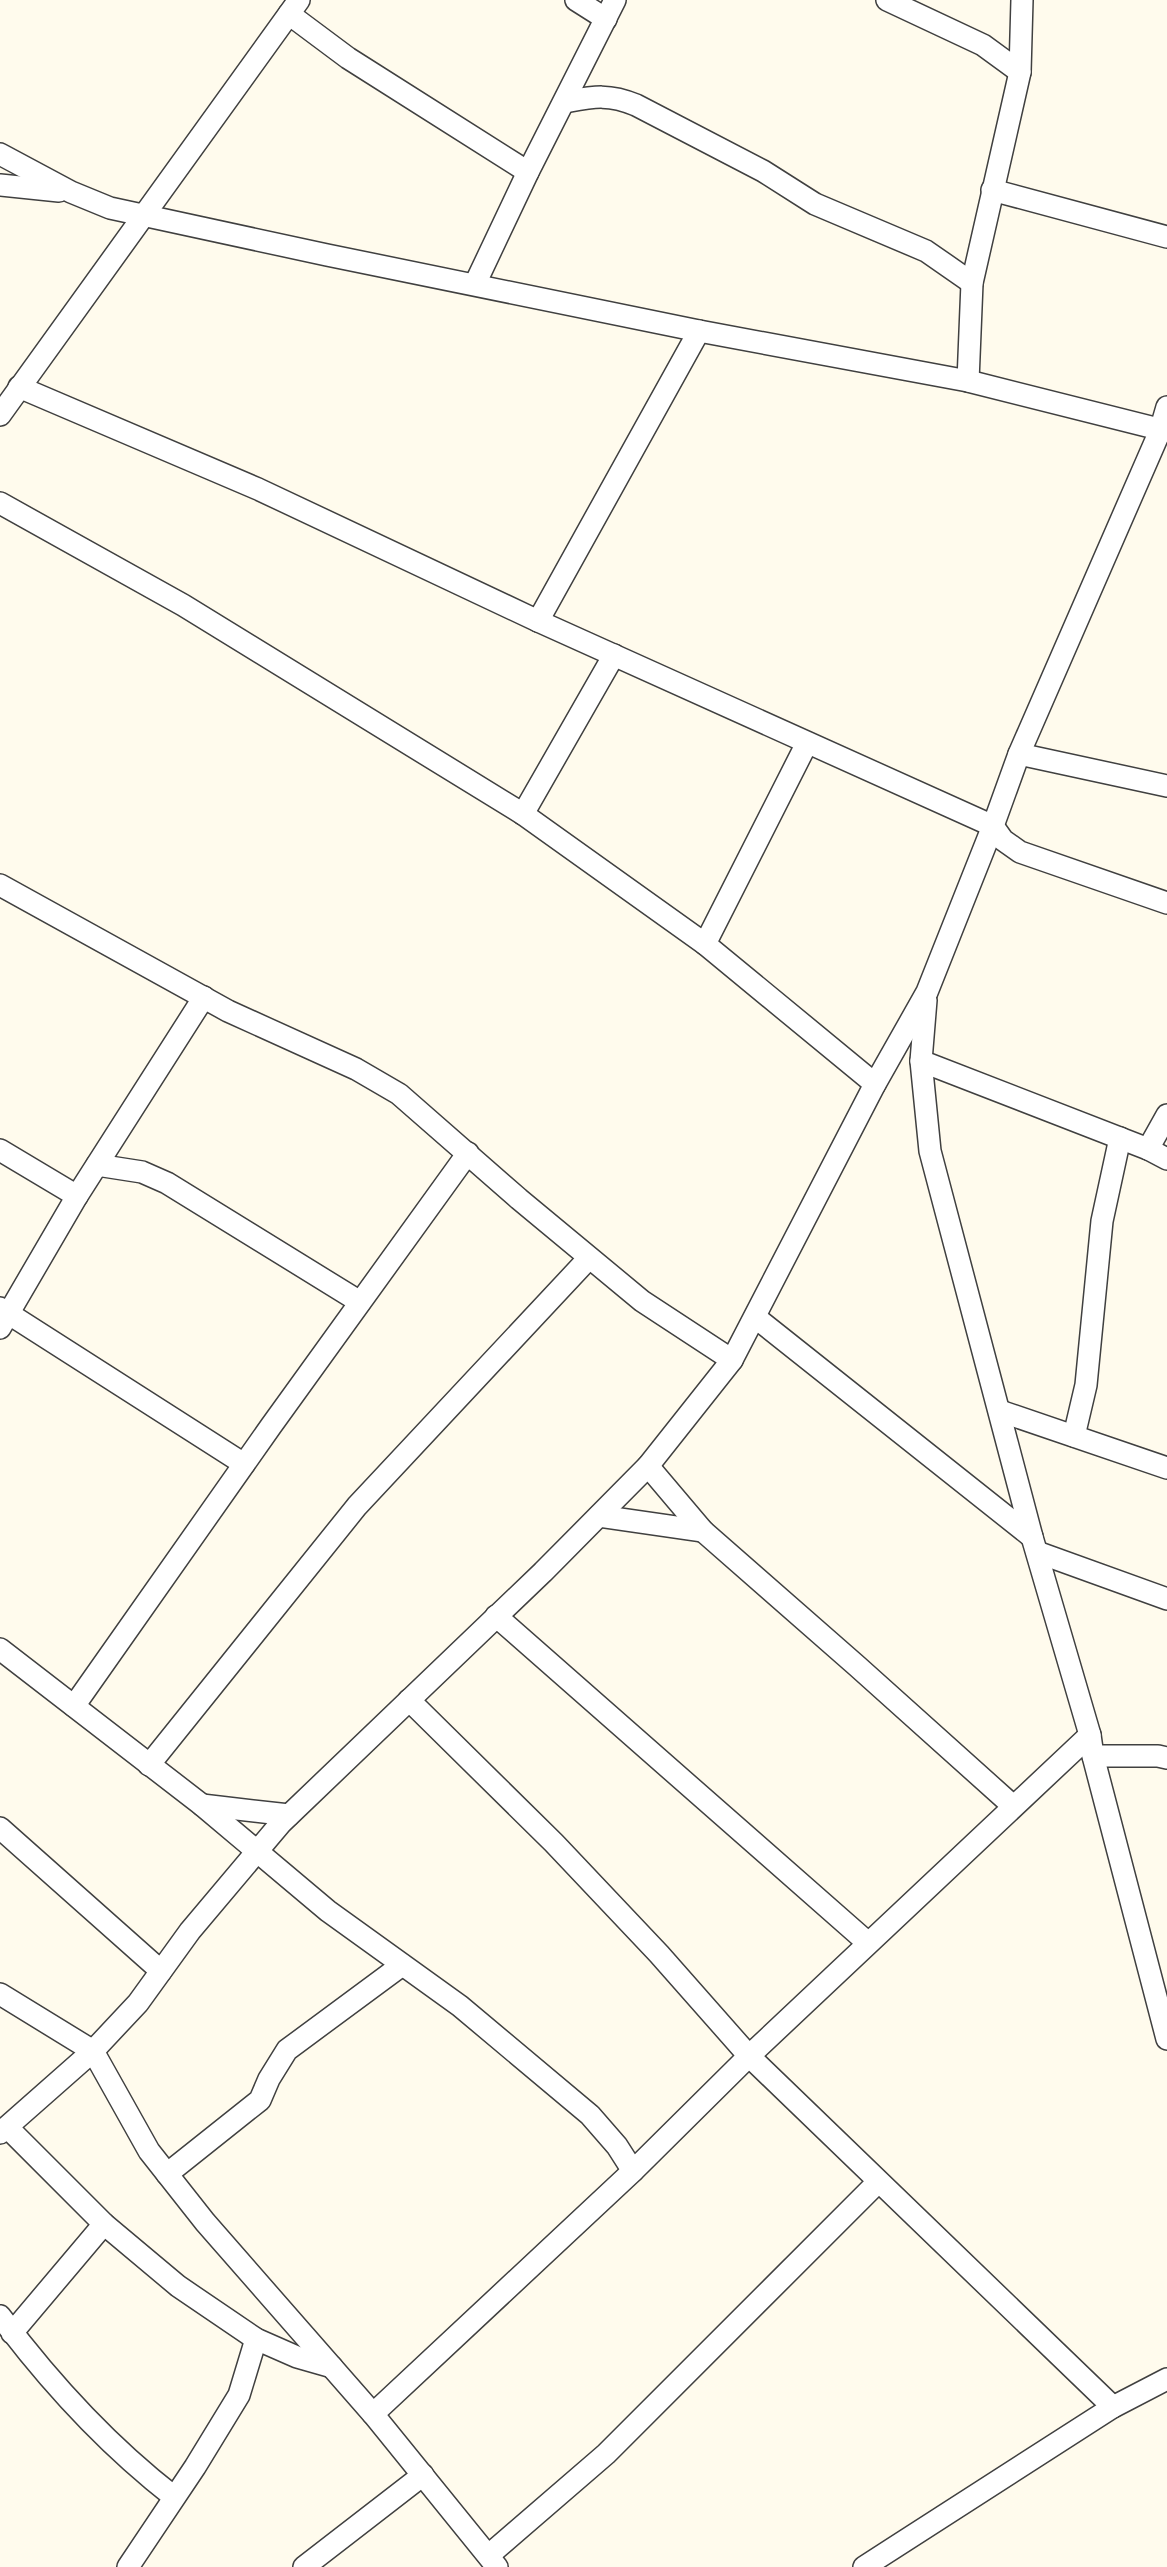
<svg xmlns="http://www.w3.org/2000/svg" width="1167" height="2567" viewBox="0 0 1167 2567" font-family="'Crimson Pro',serif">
<rect width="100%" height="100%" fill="#fffbed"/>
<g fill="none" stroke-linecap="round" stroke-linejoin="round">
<g stroke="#404040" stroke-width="24">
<g id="street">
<path d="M 576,0 L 606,19"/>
<path d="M 887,0 L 983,45 L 1020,72"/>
<path d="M 289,14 L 348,58 L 528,172"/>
<path d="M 564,102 C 592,97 608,93 636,105 L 763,171 L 815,204 L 926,251 L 972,283"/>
<path d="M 0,154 L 71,192 L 110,208 L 327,255 L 699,331 L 968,381 L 1167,431"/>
<path d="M 0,185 L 59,191"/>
<path d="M 992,190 L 1167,237"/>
<path d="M 475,284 L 528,172 L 615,0"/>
<path d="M 968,381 L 972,283 L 1020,72 L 1022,0"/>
<path d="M 19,387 L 258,489 L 538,621 L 993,826 L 1003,840 L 1020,852 L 1167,903"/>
<path d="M 0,415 L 299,0"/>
<path d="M 0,503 L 183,605 L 523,814 L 705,944 L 875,1084"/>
<path d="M 538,621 L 699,331"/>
<path d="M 1019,754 L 1167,786"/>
<path d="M 523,814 L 614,655"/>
<path d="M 0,885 L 228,1011 L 356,1069 L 399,1094 L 519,1199 L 642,1301 L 732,1360"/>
<path d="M 705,944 L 807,743"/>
<path d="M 926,1000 L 921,1061 L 930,1151 L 1032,1537 L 1090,1735 L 1093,1756 L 1167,2039"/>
<path d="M 921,1061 L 1148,1149 L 1167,1159"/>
<path d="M 1148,1149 L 1167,1115"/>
<path d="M 0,1150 L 77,1196"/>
<path d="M 97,1165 L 142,1172 L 167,1183 L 360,1302"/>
<path d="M 0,1308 L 244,1464"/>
<path d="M 755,1317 L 1032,1537"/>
<path d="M 0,1328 L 77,1196 L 204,997"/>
<path d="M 1000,1411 L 1167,1468"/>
<path d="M 1074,1436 L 1086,1385 L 1102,1221 L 1120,1138"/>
<path d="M 648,1466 L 703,1531 L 857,1666 L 1013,1806"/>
<path d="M 599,1516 L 703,1531"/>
<path d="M 1037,1552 L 1167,1599"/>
<path d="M 496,1616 L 868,1943"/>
<path d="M 0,1649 L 202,1805 L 328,1911 L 460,2006 L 590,2115 L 617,2146 L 633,2171"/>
<path d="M 409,1700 L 554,1843 L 659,1954 L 749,2056 L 1113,2407"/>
<path d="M 74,1706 L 271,1426 L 468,1153"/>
<path d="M 1093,1756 L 1158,1756 L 1167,1758"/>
<path d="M 149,1765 L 357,1506 L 589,1258"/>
<path d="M 202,1805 L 289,1815"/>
<path d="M 0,1828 L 161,1971"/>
<path d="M 0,1994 L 93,2051 L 149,2151 L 205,2222 L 373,2414 L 497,2567"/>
<path d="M 7,2127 L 104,2224 L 178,2286 L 256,2339 L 297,2357 L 332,2367"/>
<path d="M 0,2133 L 93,2051 L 138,2003 L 190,1931 L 281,1823 L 543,1572 L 648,1466 L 732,1360 L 875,1084 L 927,992 L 993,826 L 1019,754 L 1160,431 L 1167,407"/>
<path d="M 167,2174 L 260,2100 L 269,2079 L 287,2050 L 402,1965"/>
<path d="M 0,2316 C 51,2384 107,2445 174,2497"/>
<path d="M 12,2333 L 104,2224"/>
<path d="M 373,2414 L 633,2171 L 749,2056 L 1090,1735"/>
<path d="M 489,2555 L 606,2454 L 878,2182"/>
<path d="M 128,2567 L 195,2467 L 239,2395 L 256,2339"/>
<path d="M 304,2567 L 423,2475"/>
<path d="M 864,2567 L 1113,2407 L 1167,2379"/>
</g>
</g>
<use href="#street" stroke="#fff" stroke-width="21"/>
</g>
</svg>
